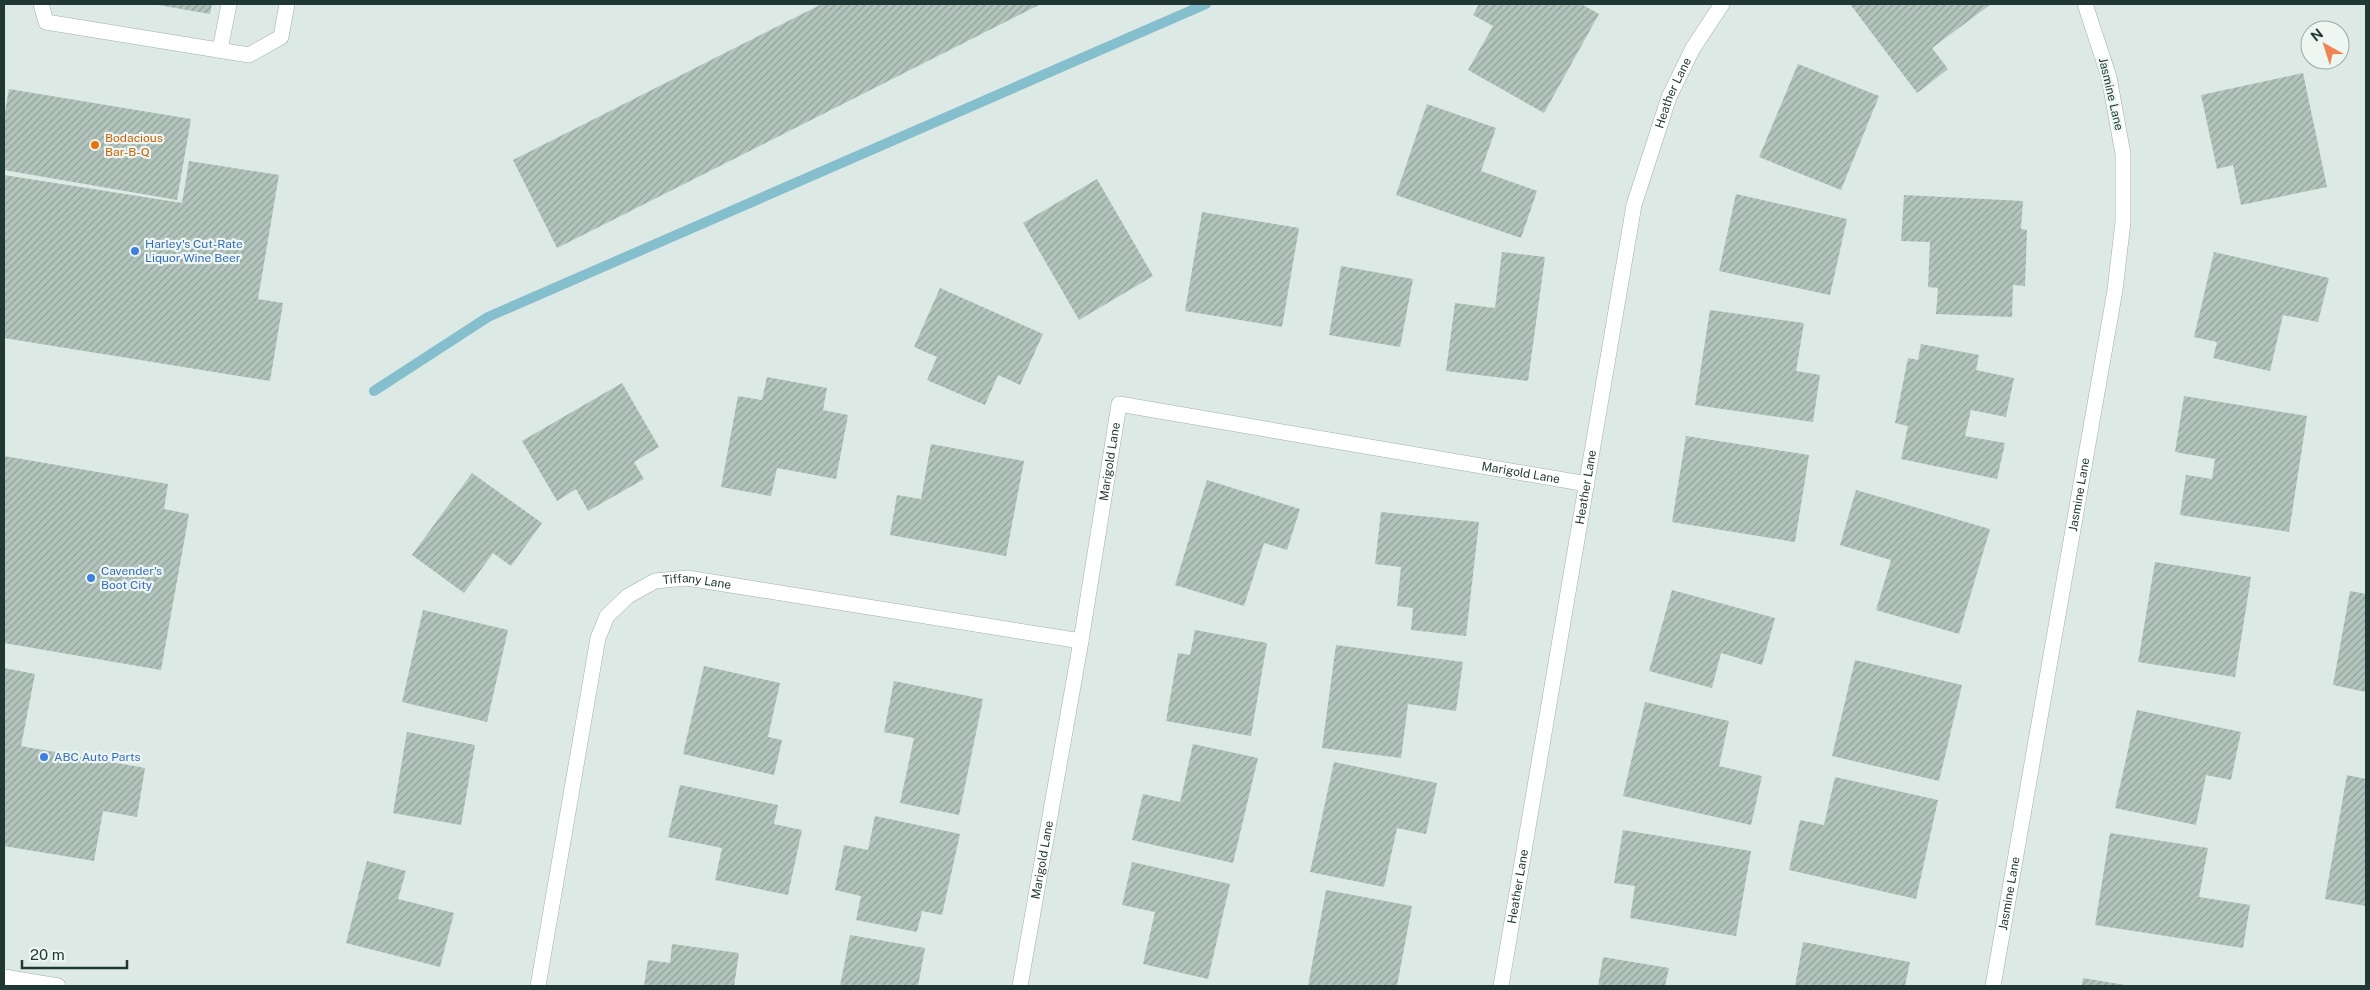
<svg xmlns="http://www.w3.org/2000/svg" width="2370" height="990" viewBox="0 0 2370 990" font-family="'Public Sans',sans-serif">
<defs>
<pattern id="building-hatch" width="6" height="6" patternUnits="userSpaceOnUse" patternTransform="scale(1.25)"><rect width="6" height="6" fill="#b3c4bd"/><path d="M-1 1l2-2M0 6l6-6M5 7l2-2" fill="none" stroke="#91a09a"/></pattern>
</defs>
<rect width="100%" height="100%" fill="#dde9e4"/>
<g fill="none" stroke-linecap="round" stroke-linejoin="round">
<path stroke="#85bfce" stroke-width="10" d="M 374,391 L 488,317 L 1206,4"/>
</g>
<g fill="url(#building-hatch)">
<path d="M 153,4 L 212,4 L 210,14 Z"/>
<path d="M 822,4 L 1041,4 L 557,248 L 513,160 Z"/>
<path d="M 1479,4 L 1581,4 L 1599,14 L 1544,113 L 1468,70 L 1493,26 L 1473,15 Z"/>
<path d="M 1850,4 L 1991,4 L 1932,48 L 1948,69 L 1917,93 Z"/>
<path d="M 1798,64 L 1879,96 L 1841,190 L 1759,157 Z"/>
<path d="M 2303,73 L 2327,187 L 2241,205 L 2233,165 L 2217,169 L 2201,95 Z"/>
<path d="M 9,89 L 191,119 L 177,200 L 4,170 L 4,117 Z"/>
<path d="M 1427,104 L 1496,128 L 1481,171 L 1537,191 L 1521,238 L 1396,195 Z"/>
<path d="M 189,161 L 279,175 L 258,299 L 283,303 L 270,381 L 4,338 L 4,175 L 182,203 Z"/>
<path d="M 1097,179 L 1153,276 L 1079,320 L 1023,223 Z"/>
<path d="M 1736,194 L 1847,219 L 1830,295 L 1719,271 Z"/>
<path d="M 1904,195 L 2023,201 L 2021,229 L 2027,230 L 2025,286 L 2013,285 L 2012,317 L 1936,314 L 1938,288 L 1928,287 L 1930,242 L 1901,241 Z"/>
<path d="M 1202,212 L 1299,228 L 1282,327 L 1185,311 Z"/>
<path d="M 1502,252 L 1545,257 L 1528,381 L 1446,371 L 1455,303 L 1495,308 Z"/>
<path d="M 2214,252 L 2329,278 L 2318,322 L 2283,315 L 2270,371 L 2213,358 L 2217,342 L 2194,337 Z"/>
<path d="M 1341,266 L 1413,279 L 1400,347 L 1329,335 Z"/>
<path d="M 940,288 L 1043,334 L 1020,385 L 998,375 L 985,405 L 927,380 L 937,357 L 914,347 Z"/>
<path d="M 1710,310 L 1804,323 L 1796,371 L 1820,375 L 1813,422 L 1695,405 Z"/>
<path d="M 1921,344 L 1979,355 L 1976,370 L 2014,378 L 2006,417 L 1971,410 L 1965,436 L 2005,443 L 1997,479 L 1901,459 L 1908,426 L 1895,423 L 1908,358 L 1918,360 Z"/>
<path d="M 767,377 L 827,388 L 823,410 L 848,415 L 836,479 L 777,468 L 771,496 L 721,487 L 738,396 L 762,400 Z"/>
<path d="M 622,383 L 659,447 L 634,462 L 644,479 L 588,511 L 576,489 L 557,501 L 522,441 Z"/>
<path d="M 2184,396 L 2307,416 L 2289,532 L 2180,515 L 2186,475 L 2212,479 L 2215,459 L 2175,452 Z"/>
<path d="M 1686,436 L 1809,455 L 1795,542 L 1672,522 Z"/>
<path d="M 931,444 L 1024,461 L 1006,556 L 890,535 L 897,495 L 921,499 Z"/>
<path d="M 4,456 L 168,484 L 164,509 L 189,514 L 161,670 L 4,643 Z"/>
<path d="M 472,473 L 542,523 L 511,566 L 493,553 L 464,593 L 412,555 Z"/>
<path d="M 1207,480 L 1300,509 L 1287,550 L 1264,543 L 1244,606 L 1175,585 Z"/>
<path d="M 1856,490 L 1990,529 L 1959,634 L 1876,610 L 1891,560 L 1840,545 Z"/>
<path d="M 1381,512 L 1479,522 L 1466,636 L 1411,630 L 1413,608 L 1397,606 L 1401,567 L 1375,564 Z"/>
<path d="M 2155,562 L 2251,577 L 2235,677 L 2138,662 Z"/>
<path d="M 1672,590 L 1775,618 L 1762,665 L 1721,653 L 1712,688 L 1649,671 Z"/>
<path d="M 2350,591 L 2366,594 L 2366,692 L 2333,685 Z"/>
<path d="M 423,610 L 508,630 L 487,722 L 402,702 Z"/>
<path d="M 1195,630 L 1267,643 L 1251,736 L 1166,721 L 1178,653 L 1190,655 Z"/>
<path d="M 1336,645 L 1463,662 L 1456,711 L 1408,704 L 1401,758 L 1322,748 Z"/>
<path d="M 1855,660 L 1962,685 L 1939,781 L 1832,756 Z"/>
<path d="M 704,666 L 780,683 L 768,737 L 782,740 L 774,775 L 683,754 Z"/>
<path d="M 4,668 L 35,674 L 21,746 L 145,768 L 137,817 L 103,811 L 94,861 L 4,846 Z"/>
<path d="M 894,681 L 983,699 L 959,815 L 900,803 L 914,738 L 884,732 Z"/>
<path d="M 1645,702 L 1729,721 L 1719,766 L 1762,776 L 1751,825 L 1623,796 Z"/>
<path d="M 2137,710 L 2241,732 L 2231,780 L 2206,775 L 2196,825 L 2115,808 Z"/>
<path d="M 407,732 L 475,745 L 461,825 L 393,813 Z"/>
<path d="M 1193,744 L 1258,758 L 1233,863 L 1132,840 L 1143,794 L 1180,802 Z"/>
<path d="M 1334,762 L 1437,783 L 1426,834 L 1397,828 L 1384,887 L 1310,872 Z"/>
<path d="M 2347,775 L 2366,779 L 2366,906 L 2325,899 Z"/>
<path d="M 1835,777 L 1938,800 L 1916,899 L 1789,870 L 1800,820 L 1824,825 Z"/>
<path d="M 680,785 L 778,805 L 774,824 L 802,830 L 788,895 L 715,880 L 722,848 L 668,837 Z"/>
<path d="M 875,816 L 960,834 L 942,915 L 922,911 L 917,932 L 856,920 L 861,896 L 835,890 L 844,845 L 868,850 Z"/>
<path d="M 1623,830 L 1751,851 L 1736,936 L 1630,918 L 1635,886 L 1614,883 Z"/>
<path d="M 2110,833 L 2208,848 L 2199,897 L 2250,905 L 2243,948 L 2095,925 Z"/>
<path d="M 367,861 L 406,871 L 398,899 L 454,913 L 440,967 L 346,943 Z"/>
<path d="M 1132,862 L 1230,884 L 1208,979 L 1143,964 L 1155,912 L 1122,905 Z"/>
<path d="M 1326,890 L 1412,906 L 1397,986 L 1308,986 Z"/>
<path d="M 850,935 L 925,948 L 918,986 L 840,986 Z"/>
<path d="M 1803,942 L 1910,962 L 1905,986 L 1795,986 Z"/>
<path d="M 672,944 L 739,953 L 734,986 L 644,986 L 648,960 L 670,963 Z"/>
<path d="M 1603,957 L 1669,968 L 1665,986 L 1598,986 Z"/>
<path d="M 2083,978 L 2125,985 L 2125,986 L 2082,986 Z"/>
</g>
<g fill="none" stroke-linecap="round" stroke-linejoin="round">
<g stroke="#a0b0ab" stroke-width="16">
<g id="service">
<path d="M 41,4 L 46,22 L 249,55 L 281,37 L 287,4"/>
<path d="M 220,50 L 229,4"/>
</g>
</g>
<g stroke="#a0b0ab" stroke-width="16">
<g id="minor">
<path d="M 4,977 L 58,986"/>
<path id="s1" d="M 538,986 L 598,638 L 607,616 L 628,596 L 655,581 L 687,578 L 1081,641"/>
<path id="s2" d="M 1020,986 L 1081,641 L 1119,404 L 1587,484"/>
<path id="s3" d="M 1501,986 L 1634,205 L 1669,97 L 1693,48 L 1722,4"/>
<path id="s4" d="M 1993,986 L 2115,290 L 2123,222 L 2123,154 L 2109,77 L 2085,4"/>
</g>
</g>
<use href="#service" stroke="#fff" stroke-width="15"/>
<use href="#minor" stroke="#fff" stroke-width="15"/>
</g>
<circle fill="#e8710a" stroke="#eef6f2" stroke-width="2" cx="95" cy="145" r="5"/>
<g fill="#3f7fe0" stroke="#eef6f2" stroke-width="2">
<circle cx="135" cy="251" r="5"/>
<circle cx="91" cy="578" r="5"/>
<circle cx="44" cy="757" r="5"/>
</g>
<g text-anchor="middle" stroke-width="4.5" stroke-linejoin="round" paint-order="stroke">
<g font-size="12" fill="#1f3833" stroke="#eef6f2">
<text dy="4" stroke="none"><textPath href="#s3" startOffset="911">Heather Lane</textPath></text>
<text transform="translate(2111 94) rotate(77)" y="4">Jasmine Lane</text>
<text dy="4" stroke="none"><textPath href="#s2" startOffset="532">Marigold Lane</textPath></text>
<text dy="4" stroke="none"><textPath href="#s2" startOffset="998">Marigold Lane</textPath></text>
<text dy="4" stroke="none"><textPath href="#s3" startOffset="506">Heather Lane</textPath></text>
<text dy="4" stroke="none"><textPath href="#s4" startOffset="499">Jasmine Lane</textPath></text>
<text dy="4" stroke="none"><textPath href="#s1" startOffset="479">Tiffany Lane</textPath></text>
<text dy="4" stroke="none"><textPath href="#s2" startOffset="128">Marigold Lane</textPath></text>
<text dy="4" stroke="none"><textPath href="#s3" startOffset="101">Heather Lane</textPath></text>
<text dy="4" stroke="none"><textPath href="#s4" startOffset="94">Jasmine Lane</textPath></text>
</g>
<g font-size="12" fill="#c56008" stroke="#eef6f2" text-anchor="start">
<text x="105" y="142">Bodacious<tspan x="105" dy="14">Bar-B-Q</tspan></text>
</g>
<g font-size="12" fill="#366cbe" stroke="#eef6f2" text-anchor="start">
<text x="145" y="248">Harley's Cut-Rate<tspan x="145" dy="14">Liquor Wine Beer</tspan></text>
<text x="101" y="575">Cavender's<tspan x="101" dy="14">Boot City</tspan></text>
<text x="54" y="761">ABC Auto Parts</text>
</g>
</g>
<rect width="2370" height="990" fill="none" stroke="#1f3833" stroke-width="10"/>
<g transform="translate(2325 45) rotate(321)"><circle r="24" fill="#eef6f2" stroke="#9baaa6"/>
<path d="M0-4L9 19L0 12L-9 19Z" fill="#ef8355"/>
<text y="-8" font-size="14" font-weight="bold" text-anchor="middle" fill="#1f3833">N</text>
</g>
<path d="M22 960v8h105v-8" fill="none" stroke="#1f3833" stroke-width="2.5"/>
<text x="30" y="960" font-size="15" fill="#1f3833" stroke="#eef6f2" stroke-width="4" paint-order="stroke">20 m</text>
</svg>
